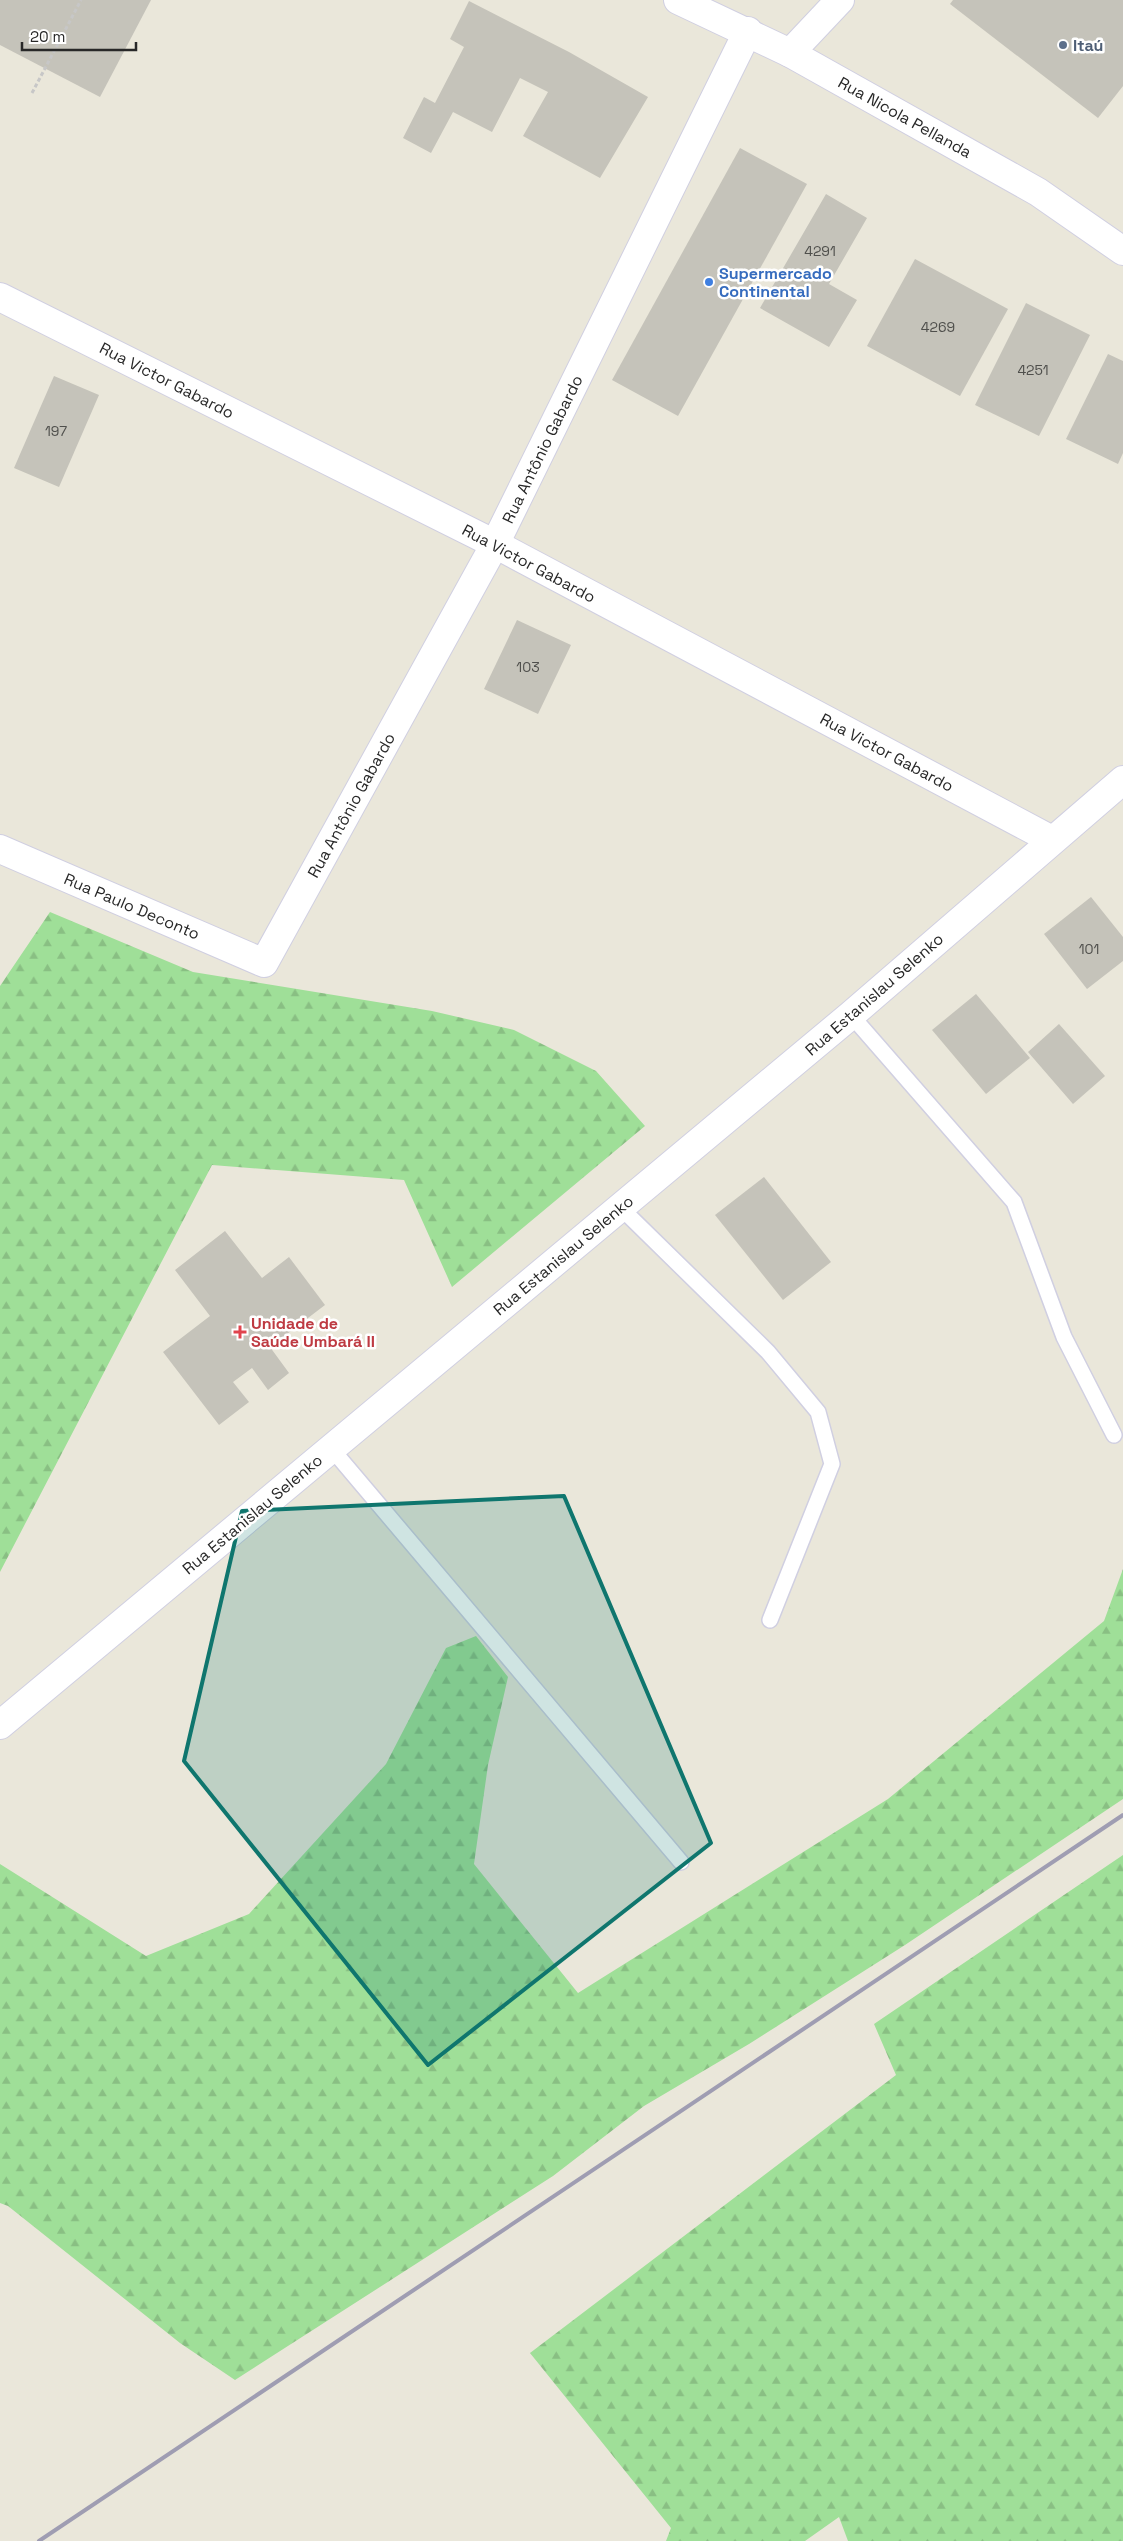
<svg xmlns="http://www.w3.org/2000/svg" width="1123" height="2541" viewBox="0 0 1123 2541" font-family="'Space Grotesk',sans-serif">
<defs>
<pattern id="forest-firs" width="22" height="20" patternUnits="userSpaceOnUse" patternTransform="scale(1.25)"><rect width="22" height="20" fill="#9fdf98"/><path d="M5 1l3.5 6h-7zM16 11l3.5 6h-7z" fill="#89bf83"/></pattern>
</defs>
<rect width="100%" height="100%" fill="#eae7da"/>
<g fill="url(#forest-firs)">
<path d="M 50,912 L 193,972 L 432,1011 L 514,1030 L 596,1071 L 645,1126 L 452,1287 L 404,1180 L 212,1165 L 0,1572 L 0,986 Z"/>
<path d="M 1123,1569 L 1123,1799 L 905,1945 L 749,2044 L 644,2106 L 553,2176 L 235,2380 L 180,2343 L 8,2206 L 0,2203 L 0,1864 L 146,1956 L 249,1914 L 386,1764 L 446,1648 L 476,1636 L 508,1677 L 488,1765 L 474,1864 L 578,1993 L 888,1799 L 1104,1621 Z"/>
<path d="M 1123,1855 L 1123,2541 L 848,2541 L 839,2517 L 805,2541 L 666,2541 L 671,2528 L 530,2353 L 896,2075 L 874,2024 Z"/>
</g>
<g fill="#c5c3ba">
<path d="M 0,0 L 151,0 L 100,97 L 0,45 Z"/>
<path d="M 953,0 L 1123,0 L 1123,86 L 1098,118 L 950,4 Z"/>
<path d="M 469,1 L 569,52 L 648,97 L 600,178 L 523,136 L 548,92 L 520,78 L 492,132 L 453,112 L 431,153 L 403,138 L 424,97 L 435,103 L 464,47 L 450,39 Z"/>
<path d="M 740,148 L 807,184 L 678,416 L 612,380 Z"/>
<path d="M 826,194 L 867,218 L 829,284 L 857,300 L 829,347 L 760,308 Z"/>
<path d="M 915,259 L 1008,309 L 960,396 L 867,346 Z"/>
<path d="M 1026,303 L 1090,335 L 1039,436 L 975,405 Z"/>
<path d="M 1108,354 L 1123,361 L 1123,453 L 1118,464 L 1066,439 Z"/>
<path d="M 54,376 L 99,395 L 59,487 L 14,468 Z"/>
<path d="M 517,620 L 571,645 L 538,714 L 484,689 Z"/>
<path d="M 1091,897 L 1123,937 L 1123,961 L 1087,989 L 1044,934 Z"/>
<path d="M 976,994 L 1030,1058 L 986,1094 L 932,1030 Z"/>
<path d="M 1059,1024 L 1105,1076 L 1073,1104 L 1028,1052 Z"/>
<path d="M 764,1177 L 831,1262 L 783,1300 L 715,1215 Z"/>
<path d="M 225,1231 L 262,1278 L 289,1257 L 325,1305 L 270,1347 L 289,1373 L 268,1390 L 252,1368 L 233,1382 L 249,1402 L 219,1425 L 163,1352 L 210,1316 L 175,1270 Z"/>
</g>
<g fill="none" stroke-linecap="round" stroke-linejoin="round">
<g stroke="#d0cfe1" stroke-width="18">
<g id="service">
<path d="M 851,1015 L 1014,1202 L 1064,1337 L 1114,1435"/>
<path d="M 620,1207 L 768,1352 L 818,1412 L 832,1464 L 770,1620"/>
<path d="M 331,1448 L 681,1862"/>
</g>
</g>
<g stroke="#d0cfe1" stroke-width="30">
<g id="minor">
<path d="M 0,297 L 495,544 L 1052,840"/>
<path d="M 0,849 L 264,963 L 495,544 L 748,31"/>
<path d="M 0,1725 L 851,1015 L 1123,780"/>
</g>
</g>
<g stroke="#d0cfe1" stroke-width="30">
<g id="secondary">
<path d="M 678,0 L 790,53 L 1038,192 L 1123,251"/>
<path d="M 790,53 L 840,0"/>
</g>
</g>
<path stroke="#c7c7c7" stroke-width="3" stroke-dasharray="4 2.5" stroke-linecap="butt" d="M 32,93 L 81,0"/>
<use href="#service" stroke="#fff" stroke-width="15"/>
<use href="#minor" stroke="#fff" stroke-width="28"/>
<use href="#secondary" stroke="#fff" stroke-width="28"/>
<path stroke="#9f9db2" stroke-width="4" d="M 39,2541 L 1123,1815"/>
</g>
<path fill="#0f766e" fill-opacity="0.2" stroke="#0f766e" stroke-width="4" stroke-linejoin="round" d="M 564,1496 L 711,1843 L 428,2065 L 184,1761 L 242,1511 Z"/>
<circle fill="#5c6f8a" stroke="#fff" stroke-width="2" cx="1063" cy="45" r="5"/>
<circle fill="#3f7fe0" stroke="#fff" stroke-width="2" cx="709" cy="282" r="5"/>
<path fill="#e0444e" stroke="#fff" stroke-width="2" d="M237.5 1324.5h5v5h5v5h-5v5h-5v-5h-5v-5h5z"/>
<g text-anchor="middle" stroke-width="5" stroke-linejoin="round" paint-order="stroke">
<g font-size="14" fill="#4f4f4c">
<text x="820" y="256">4291</text>
<text x="938" y="332">4269</text>
<text x="1033" y="375">4251</text>
<text x="56" y="436">197</text>
<text x="528" y="672">103</text>
<text x="1089" y="954">101</text>
</g>
<g font-size="16" font-weight="bold" fill="#4e5e75" stroke="#fff" text-anchor="start">
<text x="1073" y="51">Itaú</text>
</g>
<g font-size="16" fill="#282828" stroke="#fff">
<text transform="translate(905 117) rotate(29)" y="6">Rua Nicola Pellanda</text>
<text transform="translate(167 380) rotate(27)" y="6">Rua Victor Gabardo</text>
<text transform="translate(542 449) rotate(-64)" y="6">Rua Antônio Gabardo</text>
<text transform="translate(529 563) rotate(28)" y="6">Rua Victor Gabardo</text>
<text transform="translate(887 752) rotate(28)" y="6">Rua Victor Gabardo</text>
<text transform="translate(351 805) rotate(-61)" y="6">Rua Antônio Gabardo</text>
<text transform="translate(132 906) rotate(23)" y="6">Rua Paulo Deconto</text>
<text transform="translate(874 994) rotate(-41)" y="6">Rua Estanislau Selenko</text>
<text transform="translate(563 1255) rotate(-40)" y="6">Rua Estanislau Selenko</text>
<text transform="translate(252 1514) rotate(-40)" y="6">Rua Estanislau Selenko</text>
</g>
<g font-size="16" font-weight="bold" fill="#366cbe" stroke="#fff" text-anchor="start">
<text x="719" y="279">Supermercado<tspan x="719" dy="18">Continental</tspan></text>
</g>
<g font-size="16" font-weight="bold" fill="#be3a42" stroke="#fff" text-anchor="start">
<text x="251" y="1329">Unidade de<tspan x="251" dy="18">Saúde Umbará II</tspan></text>
</g>
</g>
<path d="M22 42v8h114v-8" fill="none" stroke="#282828" stroke-width="2.5"/>
<text x="30" y="42" font-size="15" fill="#282828" stroke="#ffffff" stroke-width="4" paint-order="stroke">20 m</text>
</svg>
